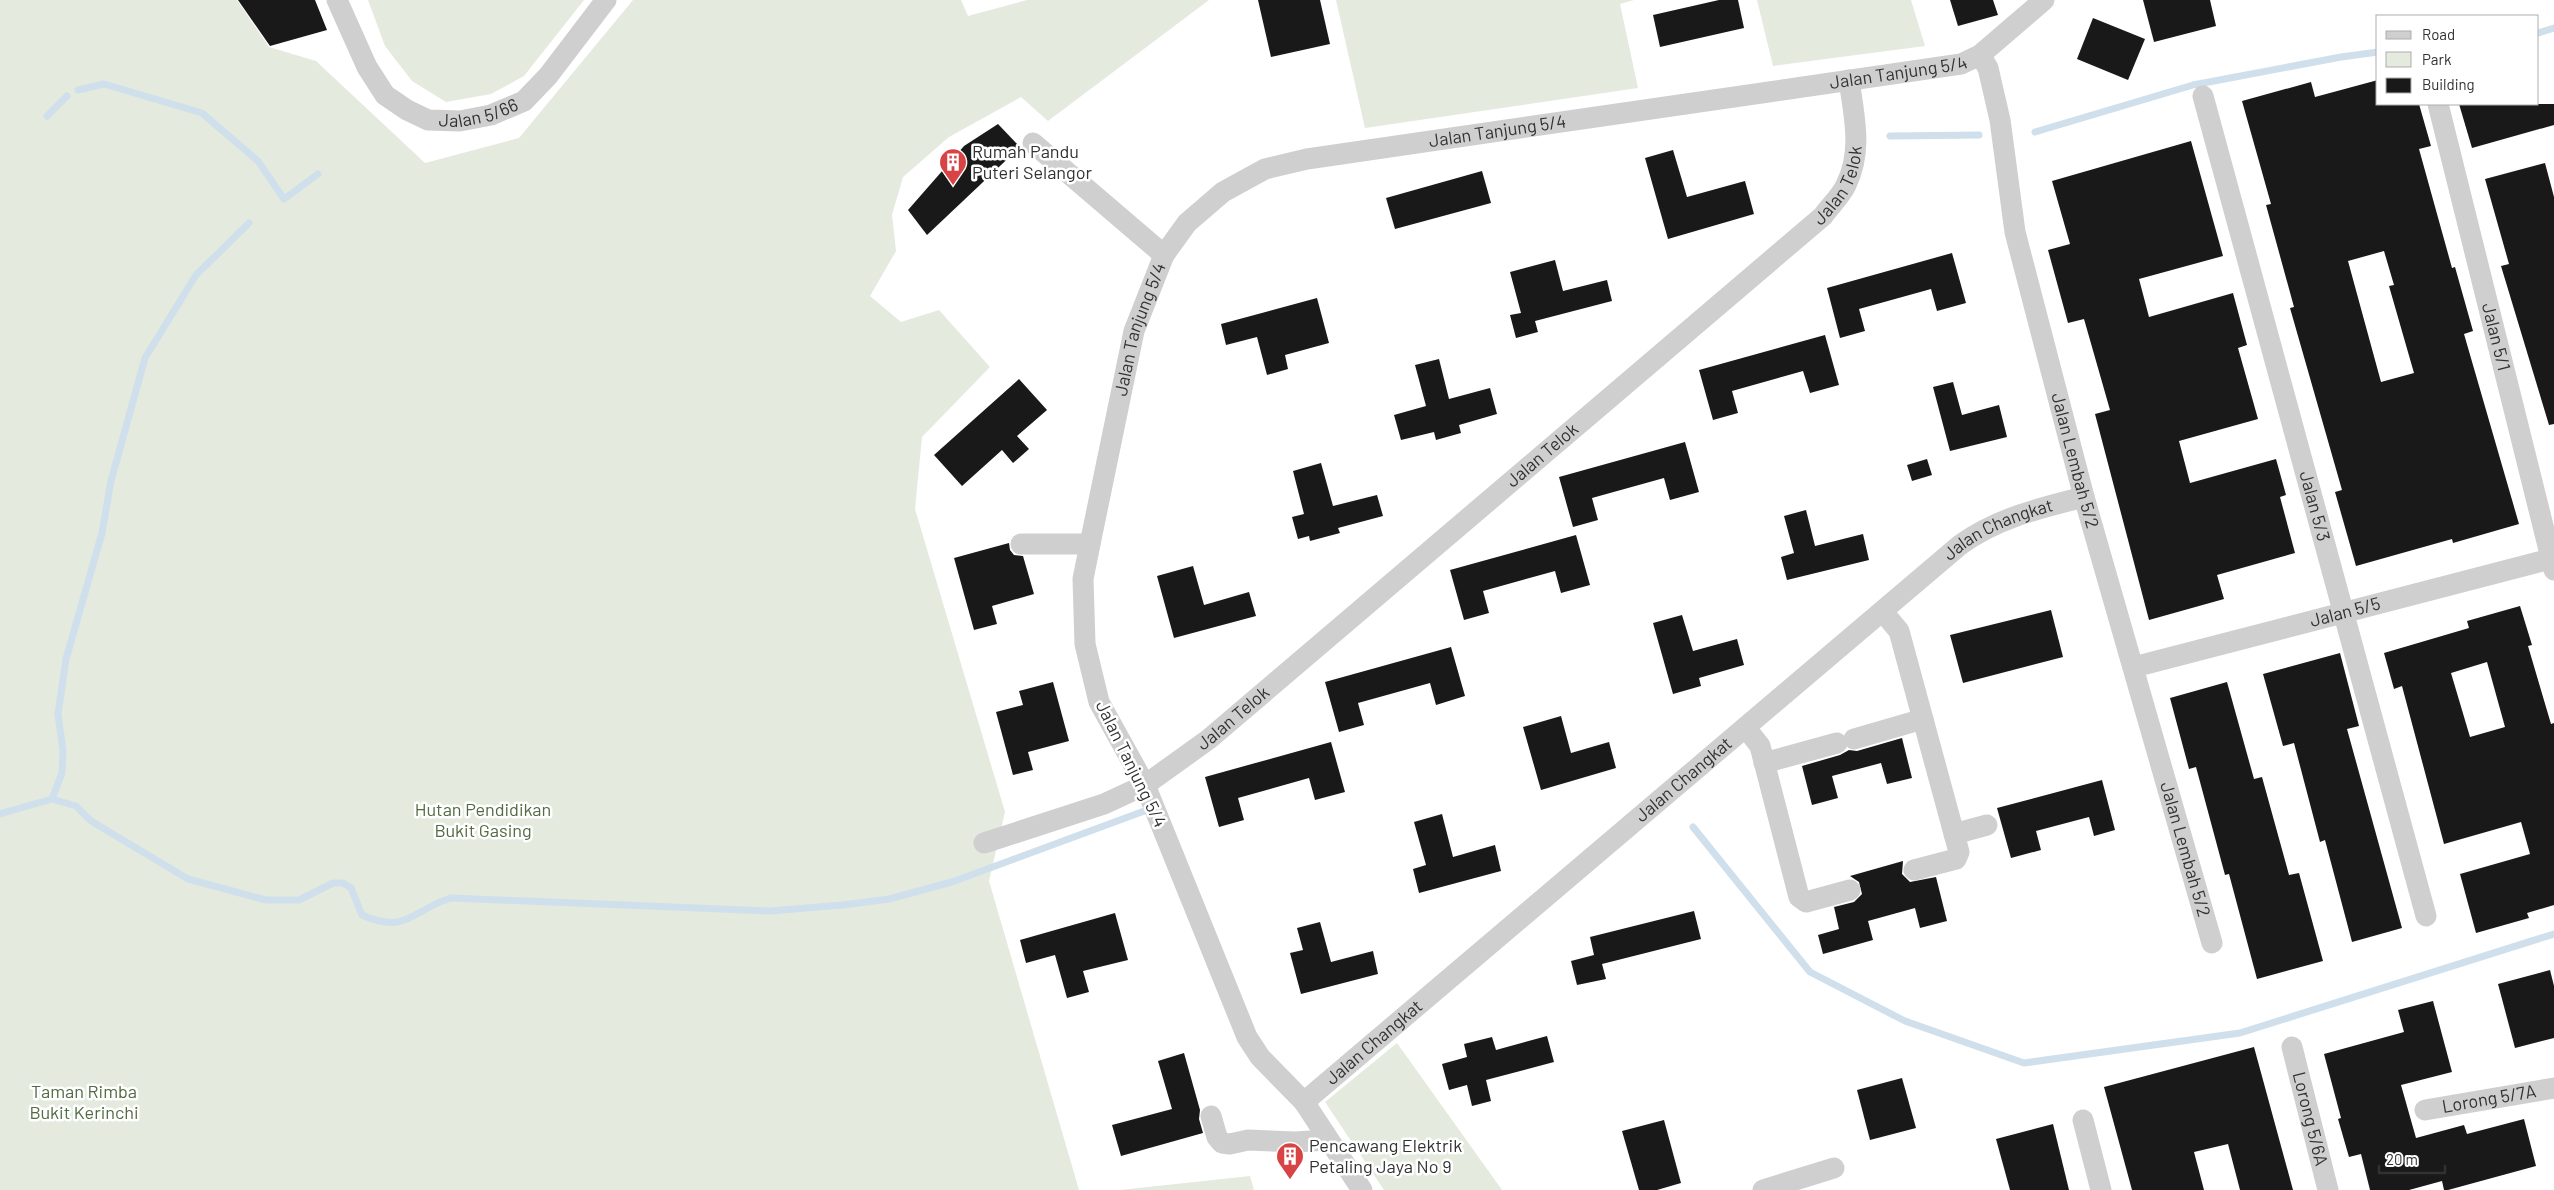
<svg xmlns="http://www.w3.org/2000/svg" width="2554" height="1190" viewBox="0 0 2554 1190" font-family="Barlow,sans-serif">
<rect width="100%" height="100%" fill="#fff"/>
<g fill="#e4eade">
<path d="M 0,0 L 237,0 L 269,47 L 316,61 L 425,163 L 519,138 L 633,0 L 961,0 L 968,16 L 1027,0 L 1209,0 L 1048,121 L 1021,97 L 949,137 L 903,177 L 892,215 L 896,251 L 870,296 L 901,322 L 939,310 L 990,367 L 922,437 L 915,509 L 1005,812 L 989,881 L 1079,1190 L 0,1190 Z"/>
<path d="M 368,0 L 584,0 L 524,76 L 491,94 L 446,102 L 412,81 L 385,46 Z"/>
<path d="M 1336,0 L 1634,0 L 1620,4 L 1638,88 L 1365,128 Z"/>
<path d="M 1757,0 L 1911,0 L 1925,46 L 1773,66 Z"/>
<path d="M 1397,1043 L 1502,1190 L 1384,1190 L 1325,1102 Z"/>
<path d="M 1250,1176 L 1254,1190 L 1120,1190 Z"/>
</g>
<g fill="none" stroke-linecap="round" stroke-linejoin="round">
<g stroke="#cfdfeb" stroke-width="7">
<path d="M 2538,33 L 2554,28"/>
<path d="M 78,90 L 104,84 L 202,113 L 258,161 L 284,199 L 318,174"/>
<path d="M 47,116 L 67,96"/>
<path d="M 2035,132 L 2193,85 L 2341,57 L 2378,52"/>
<path d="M 1890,136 L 1979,135"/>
<path d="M 52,799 L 62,773 L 63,751 L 58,714 L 66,659 L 102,533 L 111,481 L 145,358 L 196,275 L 249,223"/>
<path d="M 0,814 L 52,799 L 76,806 L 91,821 L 188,879 L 266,900 L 299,900 L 333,883 L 343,883 L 351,888 L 362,915 C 408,935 411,910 451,898 L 770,911 L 843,905 L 889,899 L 952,882 L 1147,810"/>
<path d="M 1693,827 L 1810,972 L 1905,1021 L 2024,1063 L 2240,1033 L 2554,934"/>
</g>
</g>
<g fill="#191919" fill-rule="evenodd">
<path d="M 238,0 L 315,0 L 327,30 L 270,46 Z"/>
<path d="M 1258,0 L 1320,0 L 1330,44 L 1271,57 Z"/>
<path d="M 1719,0 L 1738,0 L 1744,28 L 1660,47 L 1653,15 Z"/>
<path d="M 1950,0 L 1993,0 L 1998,15 L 1958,26 Z"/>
<path d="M 2143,0 L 2210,0 L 2216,26 L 2154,42 Z"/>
<path d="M 2093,18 L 2145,39 L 2128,80 L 2077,59 Z"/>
<path d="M 2378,80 L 2378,104 L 2419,104 L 2431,146 L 2419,149 L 2452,268 L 2455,267 L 2473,331 L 2464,334 L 2519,524 L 2453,543 L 2452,539 L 2356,566 L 2335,492 L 2342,490 L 2290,308 L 2294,307 L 2266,205 L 2271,204 L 2242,101 L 2311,82 L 2315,97 ZM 2384,251 L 2394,285 L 2389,286 L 2414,373 L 2381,382 L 2348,261 Z"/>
<path d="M 2459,104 L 2554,104 L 2554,125 L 2472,148 Z"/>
<path d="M 998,124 L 1020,147 L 927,235 L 908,210 L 964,146 Z"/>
<path d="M 2191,141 L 2223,256 L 2139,279 L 2149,317 L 2233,293 L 2247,345 L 2238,348 L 2258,419 L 2179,441 L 2190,483 L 2276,459 L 2286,495 L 2280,497 L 2295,553 L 2217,575 L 2224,599 L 2149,620 L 2095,414 L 2110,410 L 2084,319 L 2068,323 L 2048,250 L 2070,244 L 2052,181 Z"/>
<path d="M 1673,150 L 1687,197 L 1745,181 L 1754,214 L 1668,239 L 1645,158 Z"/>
<path d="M 2545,163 L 2554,197 L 2554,424 L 2549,425 L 2501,266 L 2509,264 L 2485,179 Z"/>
<path d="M 1482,171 L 1491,203 L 1395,229 L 1386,198 Z"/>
<path d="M 1952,253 L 1966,303 L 1937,311 L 1931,289 L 1859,309 L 1865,331 L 1840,338 L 1827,288 Z"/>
<path d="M 1555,260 L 1563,291 L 1607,280 L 1612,301 L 1535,321 L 1538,332 L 1516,338 L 1510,315 L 1521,313 L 1510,272 Z"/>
<path d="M 1317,298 L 1329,343 L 1285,355 L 1288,369 L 1267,375 L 1257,337 L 1226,345 L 1221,324 Z"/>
<path d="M 1825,335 L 1839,385 L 1810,393 L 1803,371 L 1732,391 L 1738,413 L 1713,420 L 1699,370 Z"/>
<path d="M 1439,359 L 1449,399 L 1490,388 L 1497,414 L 1459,425 L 1461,433 L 1436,440 L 1434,432 L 1401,440 L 1394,415 L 1426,406 L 1415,365 Z"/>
<path d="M 1019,379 L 1047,410 L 1017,436 L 1029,449 L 1013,463 L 1002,450 L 962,486 L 934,455 Z"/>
<path d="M 1953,382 L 1962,415 L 1999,405 L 2007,437 L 1950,451 L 1933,387 Z"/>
<path d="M 1685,442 L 1699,492 L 1670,500 L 1664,478 L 1592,498 L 1598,520 L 1573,527 L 1559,477 Z"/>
<path d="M 1927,459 L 1932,475 L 1912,481 L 1907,465 Z"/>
<path d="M 1321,463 L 1333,506 L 1377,495 L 1383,516 L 1338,528 L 1340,533 L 1310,541 L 1309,536 L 1298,539 L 1292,517 L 1304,514 L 1293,471 Z"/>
<path d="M 1806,510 L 1815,546 L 1863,534 L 1869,560 L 1787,580 L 1781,557 L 1794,553 L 1784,516 Z"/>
<path d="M 1576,535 L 1590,585 L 1561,593 L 1555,571 L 1483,591 L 1489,613 L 1464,620 L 1450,570 Z"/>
<path d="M 1009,543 L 1010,550 L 1014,555 L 1023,556 L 1034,594 L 992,606 L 997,624 L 974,630 L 954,558 Z"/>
<path d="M 1193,566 L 1204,605 L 1249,592 L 1256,616 L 1174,638 L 1157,576 Z"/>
<path d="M 2520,606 L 2532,645 L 2528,646 L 2551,724 L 2554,723 L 2554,905 L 2527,913 L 2529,918 L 2476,933 L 2460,874 L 2530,854 L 2521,822 L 2444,844 L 2402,686 L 2394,689 L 2384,653 L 2469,628 L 2467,621 ZM 2487,662 L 2505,727 L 2470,737 L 2451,673 Z"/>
<path d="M 2051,610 L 2063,657 L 1963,683 L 1950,635 Z"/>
<path d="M 1682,615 L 1693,651 L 1737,639 L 1744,665 L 1699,678 L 1701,686 L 1673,694 L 1653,623 Z"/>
<path d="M 1451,647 L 1465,696 L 1436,705 L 1430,683 L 1358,703 L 1364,725 L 1339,732 L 1325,682 Z"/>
<path d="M 2340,653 L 2359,726 L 2347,729 L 2402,928 L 2352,942 L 2325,840 L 2320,842 L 2294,743 L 2283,746 L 2263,674 Z"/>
<path d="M 1053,682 L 1069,741 L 1028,752 L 1033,770 L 1013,775 L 996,712 L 1023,705 L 1019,691 Z"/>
<path d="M 2227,682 L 2254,779 L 2262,777 L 2289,875 L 2299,873 L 2323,961 L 2257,979 L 2229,874 L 2225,875 L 2196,767 L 2189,769 L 2170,698 Z"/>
<path d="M 1561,716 L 1571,753 L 1609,742 L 1616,768 L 1541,790 L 1523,727 Z"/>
<path d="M 1902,738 L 1912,778 L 1887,784 L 1881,763 L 1832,776 L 1838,798 L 1812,805 L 1802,766 L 1840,755 L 1849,750 L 1857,751 Z"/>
<path d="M 1331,742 L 1345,792 L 1315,800 L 1309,778 L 1238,798 L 1244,820 L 1219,827 L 1205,777 Z"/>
<path d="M 2102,780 L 2115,830 L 2094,836 L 2089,817 L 2036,831 L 2041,850 L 2011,858 L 1997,808 Z"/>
<path d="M 1442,814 L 1453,857 L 1495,845 L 1501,871 L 1419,893 L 1413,869 L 1426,865 L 1414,822 Z"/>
<path d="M 1903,861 L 1902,874 L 1910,882 L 1936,877 L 1947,921 L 1920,928 L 1915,908 L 1868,921 L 1873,940 L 1823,954 L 1818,935 L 1839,929 L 1834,907 L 1854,902 L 1862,894 L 1859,882 L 1850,876 Z"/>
<path d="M 1694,911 L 1701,939 L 1602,964 L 1606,979 L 1577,985 L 1571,961 L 1594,955 L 1590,937 Z"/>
<path d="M 1115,913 L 1128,960 L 1083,971 L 1089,992 L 1067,998 L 1055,955 L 1026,963 L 1020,940 Z"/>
<path d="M 1320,922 L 1331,962 L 1373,951 L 1378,974 L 1301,994 L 1290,953 L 1303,950 L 1297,928 Z"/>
<path d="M 2550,970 L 2554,986 L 2554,1038 L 2515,1048 L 2498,984 Z"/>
<path d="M 2433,1001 L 2452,1072 L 2401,1085 L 2416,1138 L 2464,1125 L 2467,1134 L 2524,1119 L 2536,1166 L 2448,1190 L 2444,1190 L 2442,1181 L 2409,1190 L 2370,1190 L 2361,1154 L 2349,1157 L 2338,1119 L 2341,1118 L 2324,1054 L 2404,1032 L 2398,1010 Z"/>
<path d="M 1547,1036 L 1554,1062 L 1486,1080 L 1491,1101 L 1472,1106 L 1467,1085 L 1449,1090 L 1442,1064 L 1467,1057 L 1464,1044 L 1492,1037 L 1496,1050 Z"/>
<path d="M 2254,1047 L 2293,1190 L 2240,1190 L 2228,1144 L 2194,1152 L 2204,1190 L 2132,1190 L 2104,1087 Z"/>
<path d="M 1184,1053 L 1200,1110 L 1199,1119 L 1203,1133 L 1121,1156 L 1112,1125 L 1172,1109 L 1158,1061 Z"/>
<path d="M 1902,1078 L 1916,1128 L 1870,1140 L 1857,1090 Z"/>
<path d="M 1664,1120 L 1681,1183 L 1657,1190 L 1639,1190 L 1622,1131 Z"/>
<path d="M 2053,1124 L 2069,1190 L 2010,1190 L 1996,1139 Z"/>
</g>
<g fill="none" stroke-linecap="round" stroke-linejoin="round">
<g stroke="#cfcfcf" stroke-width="21">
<path id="s1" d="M 337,0 L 367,67 L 385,95 L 407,110 L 428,120 L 460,121 L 491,115 L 524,101 L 548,76 L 606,0"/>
<path id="s2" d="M 1980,55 L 1988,68 L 2000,120 L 2015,232 L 2084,497 L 2212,943"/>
<path id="s3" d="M 2203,96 L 2426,916"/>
<path id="s4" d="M 2438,104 L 2554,570"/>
<path d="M 1033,143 L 1164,255"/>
<path d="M 1021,544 L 1090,544"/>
<path d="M 1883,612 L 1899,631 L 1959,852 L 1956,859 L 1914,870"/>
<path id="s5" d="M 2134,667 L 2554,558"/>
<path d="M 1746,728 L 1760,746 L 1799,897 L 1806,902 L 1850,890"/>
<path d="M 1854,739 L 1923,719"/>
<path d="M 1764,763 L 1837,743"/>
<path d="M 1954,834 L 1987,825"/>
<path id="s6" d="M 984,843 L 1104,804 L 1145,785 L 1209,739 L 1823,216 C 1830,206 1841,196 1846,185 C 1863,151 1854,116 1849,80"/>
<path id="s7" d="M 2292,1047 L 2328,1190"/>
<path id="s8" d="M 1304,1102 L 1960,545 C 1997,518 2040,508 2084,497"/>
<path id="s9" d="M 2425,1110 L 2554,1088"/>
<path d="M 1211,1116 L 1217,1137 L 1222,1143 L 1230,1144 L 1248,1140 L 1295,1142 L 1328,1140"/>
<path d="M 2083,1120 L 2101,1190"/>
<path id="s10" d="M 1362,1190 L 1304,1102 L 1260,1057 L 1247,1037 L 1145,785 L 1099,702 L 1085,644 L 1083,579 L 1090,544 L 1134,331 L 1164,255 L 1187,223 L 1223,192 L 1265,169 L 1307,159 L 1961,64 L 1980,55 L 2044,0"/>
<path d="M 1763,1190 L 1834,1168"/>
</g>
</g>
<defs>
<g id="building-pin" transform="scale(1.4375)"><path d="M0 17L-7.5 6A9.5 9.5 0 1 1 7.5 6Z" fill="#d84446" stroke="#fff"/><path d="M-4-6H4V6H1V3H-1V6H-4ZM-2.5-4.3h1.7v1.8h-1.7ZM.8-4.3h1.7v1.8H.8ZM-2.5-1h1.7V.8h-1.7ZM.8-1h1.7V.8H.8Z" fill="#fff"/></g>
</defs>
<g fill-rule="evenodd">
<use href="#building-pin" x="953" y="162"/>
<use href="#building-pin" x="1290" y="1156"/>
</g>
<g text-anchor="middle" stroke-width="5" stroke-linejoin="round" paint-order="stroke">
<g font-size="18" fill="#323232" stroke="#fff">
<text dy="6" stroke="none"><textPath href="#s10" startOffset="1794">Jalan Tanjung 5/4</textPath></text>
<text dy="6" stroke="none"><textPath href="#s1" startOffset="208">Jalan 5/66</textPath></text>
<text dy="6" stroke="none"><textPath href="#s10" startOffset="1389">Jalan Tanjung 5/4</textPath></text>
<text dy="6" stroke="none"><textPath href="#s6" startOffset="1092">Jalan Telok</textPath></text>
<text dy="6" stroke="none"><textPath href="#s10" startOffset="940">Jalan Tanjung 5/4</textPath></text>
<text dy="6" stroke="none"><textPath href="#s4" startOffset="240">Jalan 5/1</textPath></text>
<text dy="6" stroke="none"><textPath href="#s6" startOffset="688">Jalan Telok</textPath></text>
<text dy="6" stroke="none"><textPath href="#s2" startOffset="418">Jalan Lembah 5/2</textPath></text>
<text dy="6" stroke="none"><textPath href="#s3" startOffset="425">Jalan 5/3</textPath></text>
<text dy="6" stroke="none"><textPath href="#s8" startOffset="902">Jalan Changkat</textPath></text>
<text dy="6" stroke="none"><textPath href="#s5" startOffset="218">Jalan 5/5</textPath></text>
<text dy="6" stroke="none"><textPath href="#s6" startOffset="282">Jalan Telok</textPath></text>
<text transform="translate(1131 764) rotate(64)" y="6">Jalan Tanjung 5/4</text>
<text dy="6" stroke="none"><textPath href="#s8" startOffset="498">Jalan Changkat</textPath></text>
<text dy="6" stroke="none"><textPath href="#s2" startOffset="822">Jalan Lembah 5/2</textPath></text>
<text dy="6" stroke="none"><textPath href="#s8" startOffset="92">Jalan Changkat</textPath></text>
<text dy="6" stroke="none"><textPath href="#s9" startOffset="65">Lorong 5/7A</textPath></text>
<text dy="6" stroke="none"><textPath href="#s7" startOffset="74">Lorong 5/6A</textPath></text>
</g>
<g font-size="18" fill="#323232" stroke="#fff" text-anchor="start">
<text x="972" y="158">Rumah Pandu<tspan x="972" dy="21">Puteri Selangor</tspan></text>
<text x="1309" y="1152">Pencawang Elektrik<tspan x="1309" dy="21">Petaling Jaya No 9</tspan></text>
</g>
<g font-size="18" fill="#526b42" stroke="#fff">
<text x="483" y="816">Hutan Pendidikan<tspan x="483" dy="21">Bukit Gasing</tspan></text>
<text x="84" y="1098">Taman Rimba<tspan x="84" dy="21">Bukit Kerinchi</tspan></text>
</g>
</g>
<rect x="2376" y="15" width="162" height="90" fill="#ffffff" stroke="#adadad"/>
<rect x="2386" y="31" width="25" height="8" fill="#cfcfcf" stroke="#adadad"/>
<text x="2422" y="40" font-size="15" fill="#323232">Road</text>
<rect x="2386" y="52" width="25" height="15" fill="#e4eade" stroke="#adadad"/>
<text x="2422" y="65" font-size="15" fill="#323232">Park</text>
<rect x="2386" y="78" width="25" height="15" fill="#191919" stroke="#adadad"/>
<text x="2422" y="90" font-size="15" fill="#323232">Building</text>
<path d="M2379 1165v8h66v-8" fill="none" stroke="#323232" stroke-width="2.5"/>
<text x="2386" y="1165" font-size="15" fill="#323232" stroke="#ffffff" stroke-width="4" paint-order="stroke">20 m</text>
</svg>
